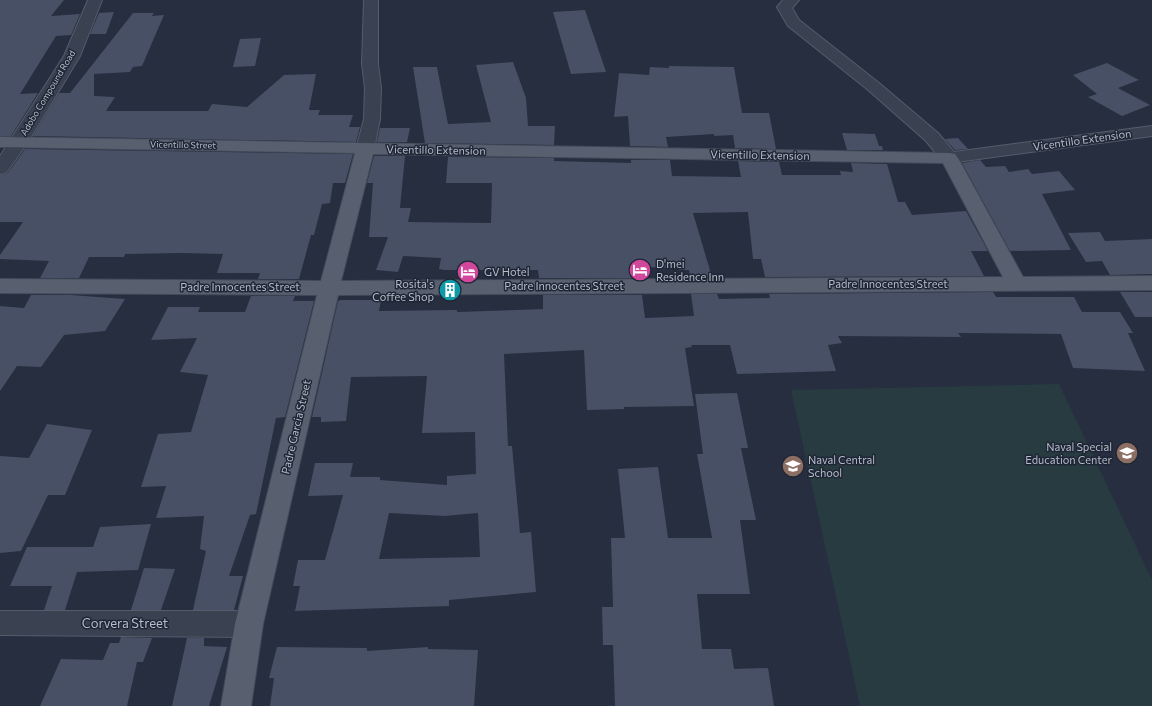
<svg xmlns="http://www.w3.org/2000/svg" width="1152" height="706" viewBox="0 0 1152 706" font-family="Commissioner,sans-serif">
<rect width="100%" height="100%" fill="#262e40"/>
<path fill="#283b41" d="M 1059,384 L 1152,580 L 1152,706 L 860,706 L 791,390 Z"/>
<g fill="#475064" fill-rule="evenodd">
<path d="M 0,0 L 64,0 L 51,16 L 80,14 L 71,35 L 56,36 L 20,94 L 38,93 L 11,136 L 0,136 Z"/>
<path d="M 585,10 L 606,72 L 571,74 L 553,12 Z"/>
<path d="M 114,12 L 106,34 L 90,34 L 99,13 Z"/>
<path d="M 133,13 L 154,13 L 152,16 L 164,15 L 142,66 L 133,67 L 130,72 L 94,74 L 94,96 L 115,97 L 106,111 L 208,111 L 212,104 L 247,107 L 284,75 L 316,74 L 309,110 L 320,110 L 318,115 L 353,115 L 349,127 L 360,127 L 356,142 L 33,136 L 59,93 L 70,93 Z"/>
<path d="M 261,38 L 255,66 L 233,67 L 240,39 Z"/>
<path d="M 513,62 L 526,98 L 528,126 L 555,126 L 554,145 L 425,143 L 413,67 L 437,67 L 448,124 L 491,122 L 476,65 Z"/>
<path d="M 1107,63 L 1139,80 L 1118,88 L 1150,105 L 1122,116 L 1088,97 L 1097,94 L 1073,75 Z"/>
<path d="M 669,66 L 734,67 L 742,113 L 769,113 L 776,149 L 735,148 L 733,135 L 714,136 L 714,134 L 666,137 L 668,147 L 630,146 L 628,116 L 614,117 L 619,73 L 649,75 L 650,67 L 669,68 Z"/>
<path d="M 380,128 L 410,128 L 407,142 L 377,142 Z"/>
<path d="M 842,133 L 875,134 L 879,146 L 882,146 L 883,150 L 847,150 Z"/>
<path d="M 958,138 L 968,149 L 955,150 L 945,139 Z"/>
<path d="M 25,149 L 353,154 L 345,183 L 333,183 L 330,203 L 322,204 L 314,235 L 311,235 L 299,279 L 258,279 L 260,273 L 217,273 L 223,254 L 182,253 L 125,254 L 124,257 L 89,257 L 79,278 L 40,278 L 49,261 L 0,259 L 0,255 L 23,222 L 0,222 L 0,175 L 7,174 Z"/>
<path d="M 374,156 L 405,156 L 400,208 L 411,208 L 408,222 L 491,223 L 492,183 L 446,183 L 448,157 L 554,158 L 554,161 L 631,163 L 631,160 L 670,160 L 672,176 L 741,177 L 738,161 L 779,162 L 782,175 L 841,175 L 840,171 L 853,172 L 851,163 L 887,164 L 898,202 L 905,202 L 912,215 L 966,211 L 988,251 L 971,251 L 984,276 L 765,277 L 761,259 L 753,259 L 748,212 L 693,213 L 712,277 L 690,277 L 689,270 L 679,270 L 679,268 L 640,267 L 641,278 L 539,278 L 538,270 L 444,270 L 439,269 L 441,258 L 403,256 L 398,272 L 376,270 L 388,237 L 369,237 L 373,183 L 367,183 Z"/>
<path d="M 980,160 L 986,167 L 1005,166 L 1009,172 L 1028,169 L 1032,174 L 1059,171 L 1075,190 L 1042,194 L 1071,250 L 1010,251 L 962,163 Z"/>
<path d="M 1100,232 L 1105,241 L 1152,239 L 1152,274 L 1110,275 L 1102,261 L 1086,262 L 1068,233 Z"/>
<path d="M 993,292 L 996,297 L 1074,297 L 1082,312 L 1120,312 L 1133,333 L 1128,333 L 1145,371 L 1073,368 L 1061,334 L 958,333 L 961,337 L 838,336 L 842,343 L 828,345 L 836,371 L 737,374 L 730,345 L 691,345 L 692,347 L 685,348 L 694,406 L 624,407 L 624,409 L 587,410 L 584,350 L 504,354 L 508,446 L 512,446 L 520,533 L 531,532 L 536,592 L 449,600 L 449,606 L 295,611 L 300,586 L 293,586 L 298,560 L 325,560 L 343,495 L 308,496 L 315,463 L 353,463 L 350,477 L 380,477 L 380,480 L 447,485 L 447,476 L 476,474 L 475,432 L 422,433 L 427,376 L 351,377 L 346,421 L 321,422 L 321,417 L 312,417 L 338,301 L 341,300 L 381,300 L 379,311 L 457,310 L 457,312 L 543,309 L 543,295 L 642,295 L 645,318 L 694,316 L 691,294 L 717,294 L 719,299 L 770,298 L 769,294 ZM 389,513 L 444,516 L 478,513 L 480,557 L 379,559 Z"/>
<path d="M 1120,292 L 1152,292 L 1152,317 L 1135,317 Z"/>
<path d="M 31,295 L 71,295 L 125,299 L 105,331 L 64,335 L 41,367 L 17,366 L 0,391 L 0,306 L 24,308 Z"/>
<path d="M 251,296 L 295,296 L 293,301 L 314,301 L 285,417 L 276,418 L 256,514 L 250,515 L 229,576 L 243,576 L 234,610 L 193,610 L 206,551 L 200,549 L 204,516 L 156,518 L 166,486 L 141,487 L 158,434 L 191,432 L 208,375 L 180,372 L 197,338 L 151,340 L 168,307 L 200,307 L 198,312 L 245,312 Z"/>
<path d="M 737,393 L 748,448 L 741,448 L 756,520 L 740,520 L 750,594 L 697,594 L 702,649 L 731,649 L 734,669 L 768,668 L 774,706 L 615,706 L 613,645 L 603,645 L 602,607 L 613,607 L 611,538 L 625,538 L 618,469 L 658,467 L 668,538 L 712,538 L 697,454 L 703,454 L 695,394 Z"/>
<path d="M 47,424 L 92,430 L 65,495 L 48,495 L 21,551 L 0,553 L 0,456 L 29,458 Z"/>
<path d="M 151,524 L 138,570 L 77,572 L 65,610 L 44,610 L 52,586 L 10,586 L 27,547 L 93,547 L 100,527 Z"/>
<path d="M 144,568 L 175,569 L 161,610 L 131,610 Z"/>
<path d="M 121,637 L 152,638 L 143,662 L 137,662 L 127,706 L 40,706 L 61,659 L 103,660 L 110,643 L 119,643 Z"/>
<path d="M 187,638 L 204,638 L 204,646 L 227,647 L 209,706 L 172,706 Z"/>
<path d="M 277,647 L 367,648 L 367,651 L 428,647 L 428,649 L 478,650 L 474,706 L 270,706 L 274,678 L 269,678 Z"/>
</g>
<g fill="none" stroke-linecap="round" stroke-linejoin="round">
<g stroke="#555c6a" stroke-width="2">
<g id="street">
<path d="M 88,0 L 102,0 L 80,56 L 28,142 L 6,173 L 0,174 L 0,156 L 64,56 Z"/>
<path d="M 364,0 L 378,0 L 378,64 L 381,88 L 380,119 L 374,149 L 371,153 L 365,154 L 359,153 L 356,149 L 364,119 L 365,88 L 362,64 Z"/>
<path d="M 783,0 L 799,0 L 792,8 L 799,20 L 879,83 L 938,133 L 954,152 L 1152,126 L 1152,136 L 949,163 L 943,162 L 926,141 L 867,89 L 788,26 L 777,7 Z"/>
<path d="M 0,611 L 249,611 L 259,615 L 263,624 L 259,633 L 249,637 L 0,635 Z"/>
</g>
</g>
<g stroke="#434a59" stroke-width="2">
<path id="primary" d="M 0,137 L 949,153 L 955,154 L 958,158 L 1023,277 L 1152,276 L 1152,290 L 338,295 L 263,624 L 251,706 L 221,706 L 235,624 L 317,295 L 0,293 L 0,279 L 321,281 L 355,153 L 0,147 ZM 373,154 L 943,163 L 1003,277 L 341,281 Z"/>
</g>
<use href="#street" fill="#3a4150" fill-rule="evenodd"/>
<use href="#primary" fill="#586070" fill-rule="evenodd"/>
</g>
<defs>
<g id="hotel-disc" transform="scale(1.15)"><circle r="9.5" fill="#d1479c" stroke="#1f2635"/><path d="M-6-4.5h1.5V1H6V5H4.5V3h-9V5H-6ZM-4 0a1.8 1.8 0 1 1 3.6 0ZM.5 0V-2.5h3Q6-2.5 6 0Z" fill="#fff"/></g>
<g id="building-disc" transform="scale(1.15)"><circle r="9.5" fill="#0f9aa8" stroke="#1f2635"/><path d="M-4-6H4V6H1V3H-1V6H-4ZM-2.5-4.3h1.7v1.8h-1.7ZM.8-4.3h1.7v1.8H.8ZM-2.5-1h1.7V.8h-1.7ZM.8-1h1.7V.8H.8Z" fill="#fff"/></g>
<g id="school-disc" transform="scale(1.15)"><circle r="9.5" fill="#8d6e63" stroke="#1f2635"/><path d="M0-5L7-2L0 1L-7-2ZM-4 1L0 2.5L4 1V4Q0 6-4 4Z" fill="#fff"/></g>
</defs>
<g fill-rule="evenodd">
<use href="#hotel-disc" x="640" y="270"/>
<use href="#hotel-disc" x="468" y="272"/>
<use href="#building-disc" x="450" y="290"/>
<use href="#school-disc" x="1127" y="453"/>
<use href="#school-disc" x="793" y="466"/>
</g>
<g text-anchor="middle" stroke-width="3" stroke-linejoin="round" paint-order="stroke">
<g font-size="9" fill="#b6bcca" stroke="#1f2635">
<text transform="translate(48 93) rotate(-59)" y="3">Adobo Compound Road</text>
<text transform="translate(183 145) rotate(1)" y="3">Vicentillo Street</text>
</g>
<g font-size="11" fill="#b6bcca" stroke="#1f2635">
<text transform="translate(1082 140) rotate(-8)" y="4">Vicentillo Extension</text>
<text transform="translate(436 150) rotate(1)" y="4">Vicentillo Extension</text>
<text transform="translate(760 155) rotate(1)" y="4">Vicentillo Extension</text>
<text x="888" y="288">Padre Innocentes Street</text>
<text x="564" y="290">Padre Innocentes Street</text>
<text x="240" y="291">Padre Innocentes Street</text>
<text transform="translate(296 427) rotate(-77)" y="4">Padre Garcia Street</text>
</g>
<g font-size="11" fill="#b6bcca" stroke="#1f2635" text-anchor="start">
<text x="656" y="268">D'mei<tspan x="656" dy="13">Residence Inn</tspan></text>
<text x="484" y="276">GV Hotel</text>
<text x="434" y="288" text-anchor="end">Rosita's<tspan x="434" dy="13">Coffee Shop</tspan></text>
<text x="1112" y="451" text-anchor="end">Naval Special<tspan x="1112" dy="13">Education Center</tspan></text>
<text x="808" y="464">Naval Central<tspan x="808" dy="13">School</tspan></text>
</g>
<g font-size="13" fill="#b6bcca" stroke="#1f2635">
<text x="125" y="628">Corvera Street</text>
</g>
</g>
</svg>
